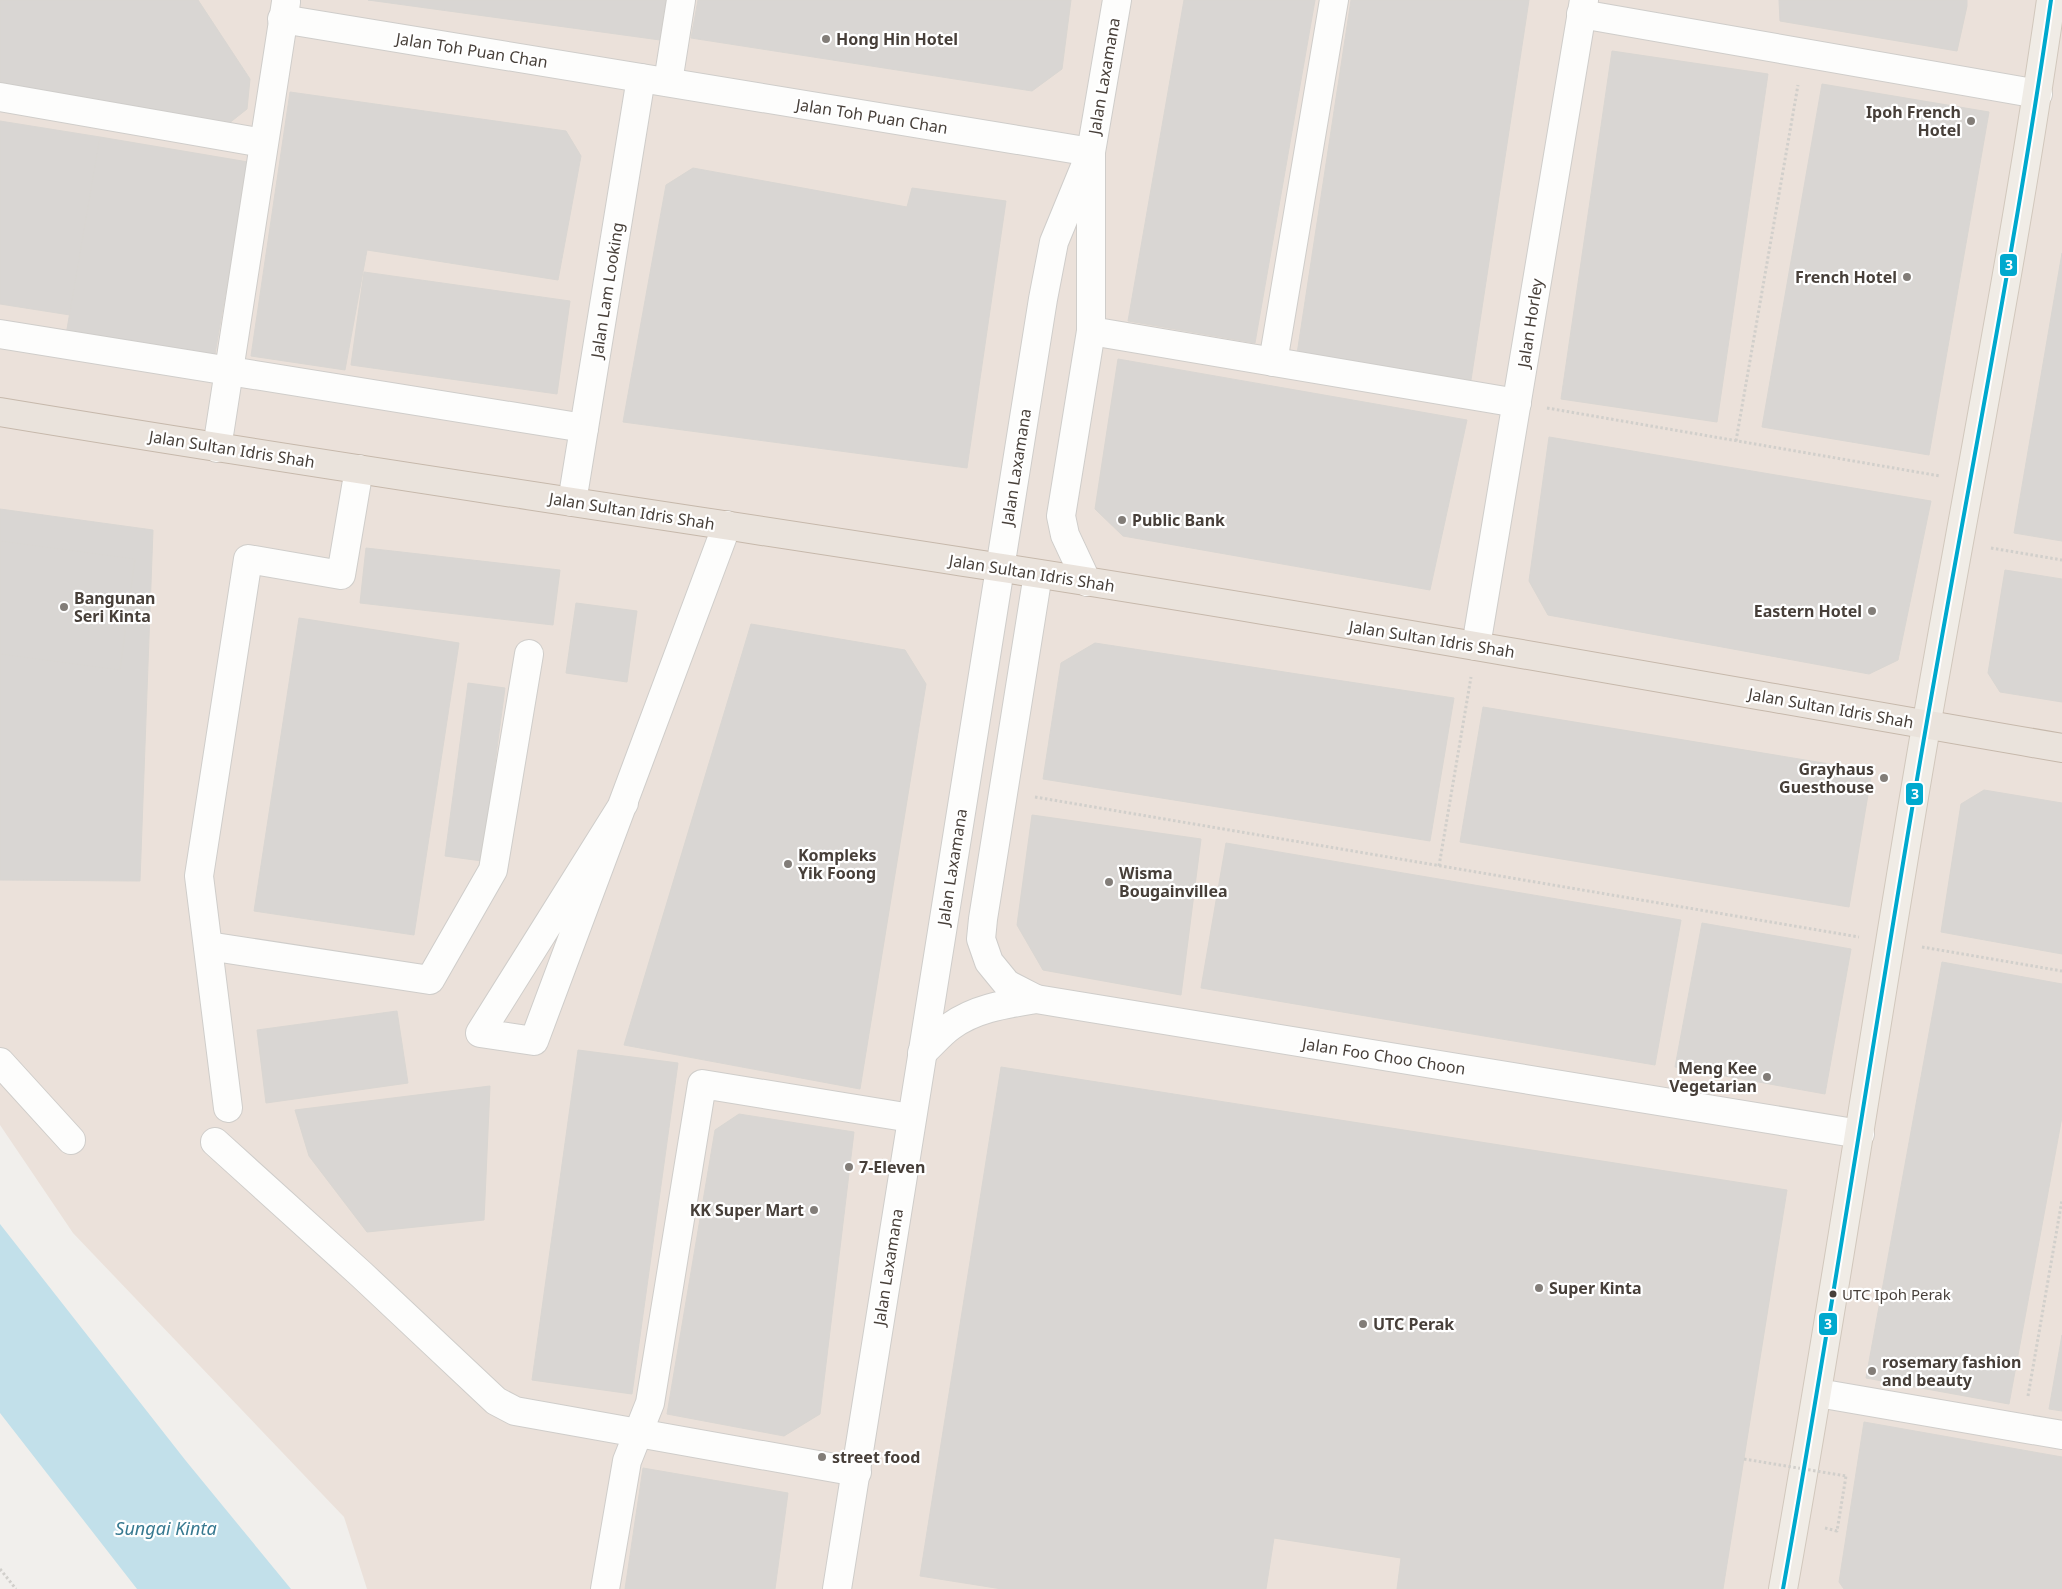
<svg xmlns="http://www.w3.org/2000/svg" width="2062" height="1589" viewBox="0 0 2062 1589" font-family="'Noto Sans',sans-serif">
<rect width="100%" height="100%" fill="#f1efec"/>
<path fill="#ebe1da" d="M 0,0 L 2062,0 L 2062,1589 L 367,1589 L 344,1517 L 73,1233 L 0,1125 Z"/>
<path fill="#c2e0ea" d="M 0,1224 L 186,1461 L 291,1589 L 137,1589 L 0,1413 Z"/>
<g fill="#d9d6d3" stroke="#d9d6d2">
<path d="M 0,0 L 198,0 L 250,79 L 247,109 L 228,124 L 0,83 Z"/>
<path d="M 368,0 L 666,0 L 660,40 Z"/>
<path d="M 698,0 L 1071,0 L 1062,69 L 1032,91 L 691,38 Z"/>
<path d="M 1184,0 L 1315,0 L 1255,343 L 1128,321 Z"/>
<path d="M 1351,0 L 1529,0 L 1471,380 L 1297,354 Z"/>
<path d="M 1779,0 L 1967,0 L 1967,6 L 1957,51 L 1780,21 Z"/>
<path d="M 1612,51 L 1768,74 L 1717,422 L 1561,399 Z"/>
<path d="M 1822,84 L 1989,112 L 1929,455 L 1762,427 Z"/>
<path d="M 290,92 L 566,131 L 581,156 L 558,280 L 367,250 L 345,370 L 251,356 Z"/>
<path d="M 0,121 L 100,137 L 70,315 L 0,304 Z"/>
<path d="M 100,137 L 248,162 L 214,360 L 66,335 Z"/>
<path d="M 693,168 L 907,207 L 912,188 L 1006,201 L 967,468 L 623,422 L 666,185 Z"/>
<path d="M 2062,253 L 2062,541 L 2014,533 Z"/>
<path d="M 364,272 L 570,301 L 557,394 L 351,365 Z"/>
<path d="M 1118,359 L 1467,420 L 1430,590 L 1123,536 L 1095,509 Z"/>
<path d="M 1549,437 L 1931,501 L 1898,660 L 1869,674 L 1548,615 L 1529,581 Z"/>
<path d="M 0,509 L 153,530 L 140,881 L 0,880 Z"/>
<path d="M 0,541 L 135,559 L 120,670 L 0,654 Z"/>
<path d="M 366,548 L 560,570 L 553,625 L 360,603 Z"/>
<path d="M 2005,570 L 2062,579 L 2062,702 L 2000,692 L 1988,673 Z"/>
<path d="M 576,603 L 637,611 L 627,682 L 566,673 Z"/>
<path d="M 299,618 L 459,643 L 414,935 L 254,911 Z"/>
<path d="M 751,624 L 905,650 L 926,684 L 860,1089 L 624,1045 Z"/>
<path d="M 1095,643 L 1454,698 L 1430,841 L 1043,779 L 1061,663 Z"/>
<path d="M 468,683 L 505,688 L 482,861 L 445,856 Z"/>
<path d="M 1483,707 L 1872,771 L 1849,907 L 1460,842 Z"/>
<path d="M 1984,790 L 2062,803 L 2062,954 L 1941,932 L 1961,804 Z"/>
<path d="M 1032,815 L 1201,839 L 1181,995 L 1043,970 L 1017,925 Z"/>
<path d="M 1226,843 L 1681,920 L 1655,1065 L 1201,988 Z"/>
<path d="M 1702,923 L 1851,949 L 1825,1094 L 1675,1067 Z"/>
<path d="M 1942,962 L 2062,984 L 2062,1117 L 2009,1404 L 1866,1378 Z"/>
<path d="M 397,1011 L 408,1083 L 266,1103 L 257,1030 Z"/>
<path d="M 578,1050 L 678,1063 L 632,1394 L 532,1380 Z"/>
<path d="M 1001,1067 L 1787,1190 L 1723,1589 L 1397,1589 L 1401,1558 L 1274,1538 L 1266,1589 L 1002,1589 L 920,1576 Z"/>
<path d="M 490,1086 L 484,1220 L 367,1232 L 309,1156 L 295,1110 Z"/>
<path d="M 739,1114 L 854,1132 L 820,1414 L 784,1436 L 667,1414 L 715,1130 Z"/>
<path d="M 2062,1335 L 2062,1411 L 2049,1409 Z"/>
<path d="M 1864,1422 L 2062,1457 L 2062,1589 L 1844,1589 L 1839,1582 Z"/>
<path d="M 643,1468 L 788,1493 L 775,1589 L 625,1589 Z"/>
</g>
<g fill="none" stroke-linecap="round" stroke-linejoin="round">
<g stroke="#cfcdca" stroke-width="30">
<g id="minor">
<path d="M 1581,14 L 2038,94"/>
<path d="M 282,19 L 1091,152"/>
<path d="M 668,82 L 681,0"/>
<path d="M 0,97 L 263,143"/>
<path d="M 1091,331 L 1517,403"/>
<path d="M 0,334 L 584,428"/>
<path d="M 1273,362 L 1334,0"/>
<path d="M 217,448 L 286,2"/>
<path d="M 572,502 L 641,78"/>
<path d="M 1087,582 L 1065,535 L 1061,516 L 1091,331 L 1091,152 L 1117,0"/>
<path d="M 1476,646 L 1584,0"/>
<path d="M 624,803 L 480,1033 L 534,1041 L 727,525"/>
<path d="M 208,946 L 430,980 L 493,870 L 529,654"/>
<path d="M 1036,999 L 1007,984 L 989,962 L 981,939 L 983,919 L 1038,574"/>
<path d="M 922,1053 C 932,1044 941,1033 951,1026 C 976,1008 1006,1004 1036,999 L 1860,1134"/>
<path d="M 0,1062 L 71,1140"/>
<path d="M 228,1108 L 199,876 L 248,559 L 341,575 L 359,469"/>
<path d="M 215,1142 L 362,1275 L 496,1401 L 515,1411 L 857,1472"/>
<path d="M 1818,1393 L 2062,1435"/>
<path d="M 605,1589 L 627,1461 L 650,1403 L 702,1084 L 911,1118"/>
<path d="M 837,1589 L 1043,299 L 1054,242 L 1091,152"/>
</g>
</g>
<g stroke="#d1c7bc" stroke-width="30">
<path id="major" d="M 1783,1589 C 1833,1310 1874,1030 1922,750 C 1965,500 2015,251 2051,0"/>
</g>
<g stroke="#c6b8ab" stroke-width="30">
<path id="highway" d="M 0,412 C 331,467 664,515 996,567 C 1352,622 1707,687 2062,748"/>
</g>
<g stroke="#d1cfcb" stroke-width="3" stroke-dasharray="2.5 2.5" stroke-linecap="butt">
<path d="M 1547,408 L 1940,476"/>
<path d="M 1736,441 L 1798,85"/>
<path d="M 1991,548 L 2062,560"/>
<path d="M 1035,797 L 1859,937"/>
<path d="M 1439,866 L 1471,677"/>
<path d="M 1922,947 L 2062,971"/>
<path d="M 2028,1396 L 2062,1200"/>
<path d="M 1825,1528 L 1837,1531 L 1846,1476"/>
<path d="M 0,1569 L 16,1589"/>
</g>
<use href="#minor" stroke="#fdfdfc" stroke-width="28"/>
<use href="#major" stroke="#f0ece6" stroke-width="28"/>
<use href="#highway" stroke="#eae3dc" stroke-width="28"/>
<path stroke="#d1cfcb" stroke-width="3" stroke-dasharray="2.5 2.5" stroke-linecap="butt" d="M 1744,1459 L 1846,1476"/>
<g stroke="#fff" stroke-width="8">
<path id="bus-1" d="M 1783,1589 C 1833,1310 1874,1030 1922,750 C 1965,500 2015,251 2051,0"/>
</g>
<use href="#bus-1" stroke="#00a9ce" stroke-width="4"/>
</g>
<g fill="#827d78" stroke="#fff" stroke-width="2">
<circle cx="826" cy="39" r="5"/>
<circle cx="1971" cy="121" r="5"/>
<circle cx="1907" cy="277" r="5"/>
<circle cx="1122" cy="520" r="5"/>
<circle cx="64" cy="607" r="5"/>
<circle cx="1872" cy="611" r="5"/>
<circle cx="1884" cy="778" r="5"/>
<circle cx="788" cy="864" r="5"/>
<circle cx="1109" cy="882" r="5"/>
<circle cx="1767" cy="1077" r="5"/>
<circle cx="849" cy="1167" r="5"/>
<circle cx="814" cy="1210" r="5"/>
<circle cx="1539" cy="1288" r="5"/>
<circle cx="1363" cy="1324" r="5"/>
<circle cx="1872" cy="1371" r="5"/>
<circle cx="822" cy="1457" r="5"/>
</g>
<circle fill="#473f39" stroke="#fff" stroke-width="2" cx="1833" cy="1294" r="4.5"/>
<g text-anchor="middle" stroke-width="4.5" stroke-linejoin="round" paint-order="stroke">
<g font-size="15" fill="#473f39" stroke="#fff" text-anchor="start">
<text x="1842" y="1300">UTC Ipoh Perak</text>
</g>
<g font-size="16" font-weight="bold" fill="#473f39" stroke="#fff" text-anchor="start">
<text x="836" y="45">Hong Hin Hotel</text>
<text x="1961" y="118" text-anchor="end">Ipoh French<tspan x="1961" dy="18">Hotel</tspan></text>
<text x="1897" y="283" text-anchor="end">French Hotel</text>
<text x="1132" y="526">Public Bank</text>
<text x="74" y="604">Bangunan<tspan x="74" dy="18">Seri Kinta</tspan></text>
<text x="1862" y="617" text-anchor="end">Eastern Hotel</text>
<text x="1874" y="775" text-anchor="end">Grayhaus<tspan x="1874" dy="18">Guesthouse</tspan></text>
<text x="798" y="861">Kompleks<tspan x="798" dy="18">Yik Foong</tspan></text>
<text x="1119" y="879">Wisma<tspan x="1119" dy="18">Bougainvillea</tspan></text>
<text x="1757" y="1074" text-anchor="end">Meng Kee<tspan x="1757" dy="18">Vegetarian</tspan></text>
<text x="859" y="1173">7-Eleven</text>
<text x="804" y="1216" text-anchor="end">KK Super Mart</text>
<text x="1549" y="1294">Super Kinta</text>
<text x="1373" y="1330">UTC Perak</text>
<text x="1882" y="1368">rosemary fashion<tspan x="1882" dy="18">and beauty</tspan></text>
<text x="832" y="1463">street food</text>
</g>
<g font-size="16" fill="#473f39" stroke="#fff">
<text transform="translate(472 50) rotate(9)" y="6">Jalan Toh Puan Chan</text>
<text transform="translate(1104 76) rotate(-80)" y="6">Jalan Laxamana</text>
<text transform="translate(872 116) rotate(9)" y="6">Jalan Toh Puan Chan</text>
<text transform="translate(607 290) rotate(-81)" y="6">Jalan Lam Looking</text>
<text transform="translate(1530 323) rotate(-81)" y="6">Jalan Horley</text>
<text transform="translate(232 449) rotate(9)" y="6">Jalan Sultan Idris Shah</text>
<text transform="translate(1016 467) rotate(-81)" y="6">Jalan Laxamana</text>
<text transform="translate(632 511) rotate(9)" y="6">Jalan Sultan Idris Shah</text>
<text transform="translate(1032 573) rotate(9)" y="6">Jalan Sultan Idris Shah</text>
<text transform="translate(1432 639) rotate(9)" y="6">Jalan Sultan Idris Shah</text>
<text transform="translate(1831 708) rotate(10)" y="6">Jalan Sultan Idris Shah</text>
<text transform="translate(952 867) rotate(-81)" y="6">Jalan Laxamana</text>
<text transform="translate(1384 1056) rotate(9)" y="6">Jalan Foo Choo Choon</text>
<text transform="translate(888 1267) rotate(-81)" y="6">Jalan Laxamana</text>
</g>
<g font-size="18" font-style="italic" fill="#377990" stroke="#fff">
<text x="166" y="1535">Sungai Kinta</text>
</g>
</g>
<g stroke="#fff" stroke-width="2">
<rect x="1999" y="253" width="19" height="24" rx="5" fill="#00a9ce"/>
<rect x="1905" y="782" width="19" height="24" rx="5" fill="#00a9ce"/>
<rect x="1818" y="1312" width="20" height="24" rx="5" fill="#00a9ce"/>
</g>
<g font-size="14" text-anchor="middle" font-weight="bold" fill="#fff">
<text x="2009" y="270">3</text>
<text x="1915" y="799">3</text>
<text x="1828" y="1329">3</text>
</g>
</svg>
